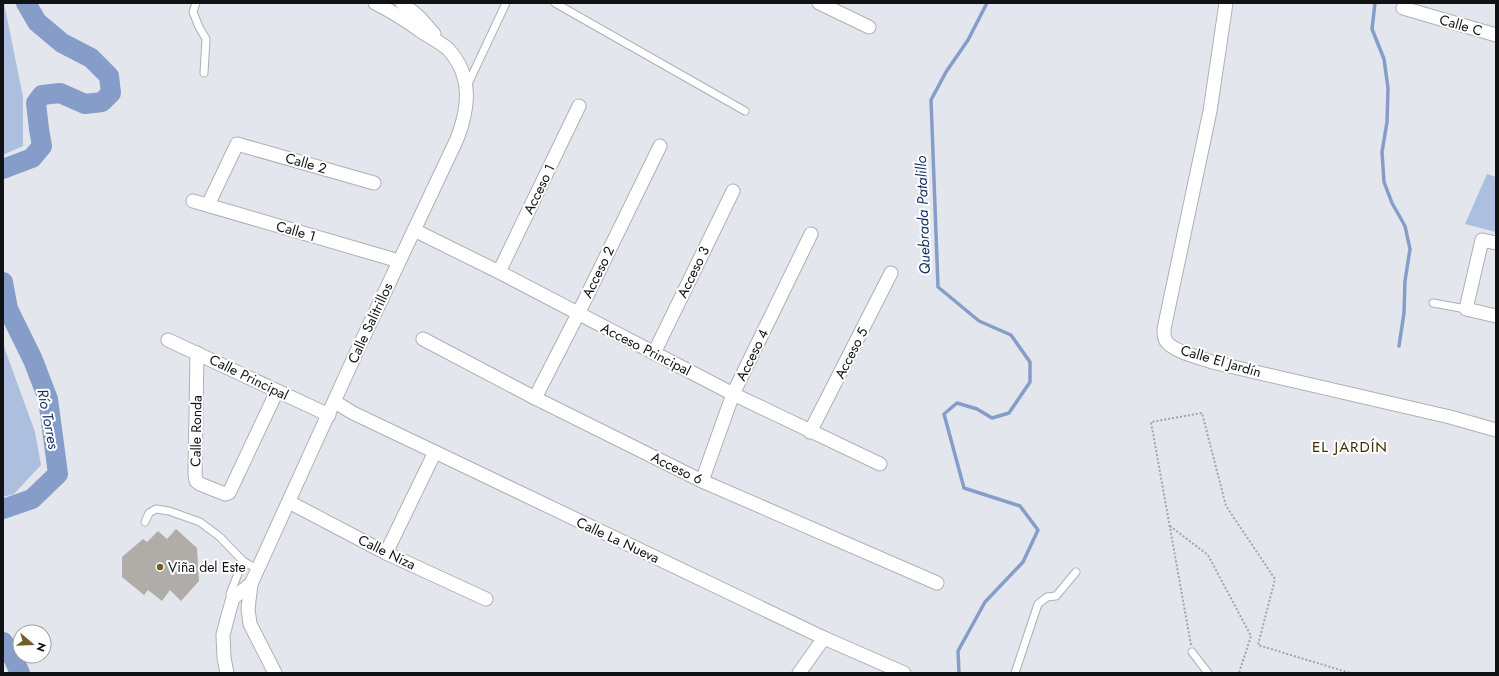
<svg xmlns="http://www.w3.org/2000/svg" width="1499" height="676" viewBox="0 0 1499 676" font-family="Jost,sans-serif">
<rect width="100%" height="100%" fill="#e3e7ed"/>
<g fill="#adbfdf">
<path d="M 3,3 L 4,3 L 23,97 L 23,146 L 3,155 Z"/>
<path d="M 1487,174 L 1496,177 L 1496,232 L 1465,224 Z"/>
<path d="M 3,344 L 35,432 L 41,465 L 14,494 L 3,497 Z"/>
</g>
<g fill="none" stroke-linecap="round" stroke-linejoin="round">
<g stroke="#859dc8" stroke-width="3.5">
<path d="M 1375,3 L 1372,29 L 1384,59 L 1388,88 L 1387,122 L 1382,152 L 1384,182 L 1392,203 L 1405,226 L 1410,249 L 1405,281 L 1404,313 L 1399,346"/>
<path d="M 959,673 L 958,651 L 985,602 L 1023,562 L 1038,530 L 1020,506 L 964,488 L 944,414 L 957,403 L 977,409 L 992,418 L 1009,413 L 1030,382 L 1030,362 L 1011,335 L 979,321 L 938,287 L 931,100 L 946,72 L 968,40 L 987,3"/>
</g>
<g stroke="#859dc8" stroke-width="20">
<path d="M 3,169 L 32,158 L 42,146 L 39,129 L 36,103 L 42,95 L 60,93 L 85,104 L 102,102 L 111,93 L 109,76 L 91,58 L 62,43 L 37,22 L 26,3"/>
<path d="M 3,282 L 8,309 L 33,360 L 48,399 L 58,474 L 32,499 L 3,509"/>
<path d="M 3,642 L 11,653 L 20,673"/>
</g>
</g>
<path fill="#b0aca7" d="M 176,529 L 197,548 L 199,581 L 181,601 L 170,590 L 162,601 L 148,590 L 144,595 L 122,577 L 122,557 L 143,539 L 147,542 L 158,531 L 167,539 Z"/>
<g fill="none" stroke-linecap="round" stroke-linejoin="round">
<g stroke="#adb0b6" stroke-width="9">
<g id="service">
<path d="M 196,3 L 193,12 L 199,27 L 206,39 L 204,73"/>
<path d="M 555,3 L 745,111"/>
<path d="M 467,86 L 506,3"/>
<path d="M 1433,303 L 1466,309"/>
<path d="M 145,522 L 149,513 L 156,509 L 169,511 L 200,522 L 220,537 L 243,561 L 257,569"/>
<path d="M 230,594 L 243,561"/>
<path d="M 1192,652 L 1208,673"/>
<path d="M 1015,673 L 1038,604 L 1047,597 L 1056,596 L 1076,572"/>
</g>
</g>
<g stroke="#adb0b6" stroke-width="15">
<g id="minor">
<path d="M 402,3 L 419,17 L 434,34"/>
<path d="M 819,3 L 869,27"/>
<path d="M 1226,3 L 1210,111 L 1164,329 C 1164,333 1164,338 1166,341 C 1172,351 1201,358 1212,362 L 1450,417 L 1496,430"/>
<path d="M 1403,8 L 1496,35"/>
<path d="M 193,201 L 399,261"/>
<path d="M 208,205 L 237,144 L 374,183"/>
<path d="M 414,230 L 499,272 L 733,394 L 880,464"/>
<path d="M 1496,243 L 1482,240 L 1466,309 L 1496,316"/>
<path d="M 499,272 L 579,106"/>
<path d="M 423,339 L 535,398 L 702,481 L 937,583"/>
<path d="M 168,340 L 329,415"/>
<path d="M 197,353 L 195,474 L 196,481 L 200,484 L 225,494 L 229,493 L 277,391"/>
<path d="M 654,353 L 733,191"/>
<path d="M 535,398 L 578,314 L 660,146"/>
<path d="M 335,402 L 353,413 L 435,452 L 824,638 L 904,673"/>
<path d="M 810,432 L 891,273"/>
<path d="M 702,481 L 733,394 L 811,234"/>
<path d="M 289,502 L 386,553 L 486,599"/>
<path d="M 386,553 L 435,452"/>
<path d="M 251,584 L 248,609 L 250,624 L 275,673"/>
<path d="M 227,673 L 224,658 L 223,635 L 229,612 L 233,598 L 251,584 L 357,351 L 457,139 C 469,108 473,76 448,49 C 441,43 430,37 422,32 C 407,21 391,11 375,3"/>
<path d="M 799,673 L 824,638"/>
</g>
</g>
<g stroke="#a1a5a9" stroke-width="2" stroke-dasharray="2 2" stroke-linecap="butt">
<path d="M 1170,526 L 1208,555 L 1251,636 L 1239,673"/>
<path d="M 1191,645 L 1151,422 L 1202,413 L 1226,506 L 1275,579 L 1258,645 L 1350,673"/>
</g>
<use href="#service" stroke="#fff" stroke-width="7"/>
<use href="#minor" stroke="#fff" stroke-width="13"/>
</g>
<circle fill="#755b2c" stroke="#fff" stroke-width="1.5" cx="160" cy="567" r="4"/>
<g text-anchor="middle" stroke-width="4" stroke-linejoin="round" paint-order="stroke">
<g font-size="14" fill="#111214" stroke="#fff">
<text transform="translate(1461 25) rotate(16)" y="5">Calle C</text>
<text transform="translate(306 163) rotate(16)" y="5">Calle 2</text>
<text transform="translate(539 189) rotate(-64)" y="5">Acceso 1</text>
<text transform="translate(296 231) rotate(16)" y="5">Calle 1</text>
<text transform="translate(598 272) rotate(-64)" y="5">Acceso 2</text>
<text transform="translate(693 272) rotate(-64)" y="5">Acceso 3</text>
<text transform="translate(370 323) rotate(-65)" y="5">Calle Salitrillos</text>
<text transform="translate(646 349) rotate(27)" y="5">Acceso Principal</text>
<text transform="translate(851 353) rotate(-63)" y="5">Acceso 5</text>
<text transform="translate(752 355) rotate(-64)" y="5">Acceso 4</text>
<text transform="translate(1221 361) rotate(16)" y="5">Calle El Jardín</text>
<text transform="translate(249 377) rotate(26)" y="5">Calle Principal</text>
<text transform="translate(196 431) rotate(-89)" y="5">Calle Ronda</text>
<text transform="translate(677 468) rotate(26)" y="5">Acceso 6</text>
<text transform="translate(618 540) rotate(25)" y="5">Calle La Nueva</text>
<text transform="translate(387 552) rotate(26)" y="5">Calle Niza</text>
</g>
<g font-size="14" fill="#111214" stroke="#fff" text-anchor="start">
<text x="168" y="572">Viña del Este</text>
</g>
<g font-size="15" font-style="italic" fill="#173268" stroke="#fff">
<text transform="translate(923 215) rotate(-92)" y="5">Quebrada Patalillo</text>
<text transform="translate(48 419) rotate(79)" y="5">Río Torres</text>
</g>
<g font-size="15" letter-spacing="1" fill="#3d2a02" stroke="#fff">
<text x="1350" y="452">EL JARDÍN</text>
</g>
</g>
<rect width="1499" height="676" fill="none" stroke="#111214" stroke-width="8"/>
<g transform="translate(32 644) rotate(109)"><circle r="19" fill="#ffffff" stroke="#a0a0a1"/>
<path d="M0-3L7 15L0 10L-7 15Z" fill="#755b2c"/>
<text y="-6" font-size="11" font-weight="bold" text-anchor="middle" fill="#111214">N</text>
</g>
</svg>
